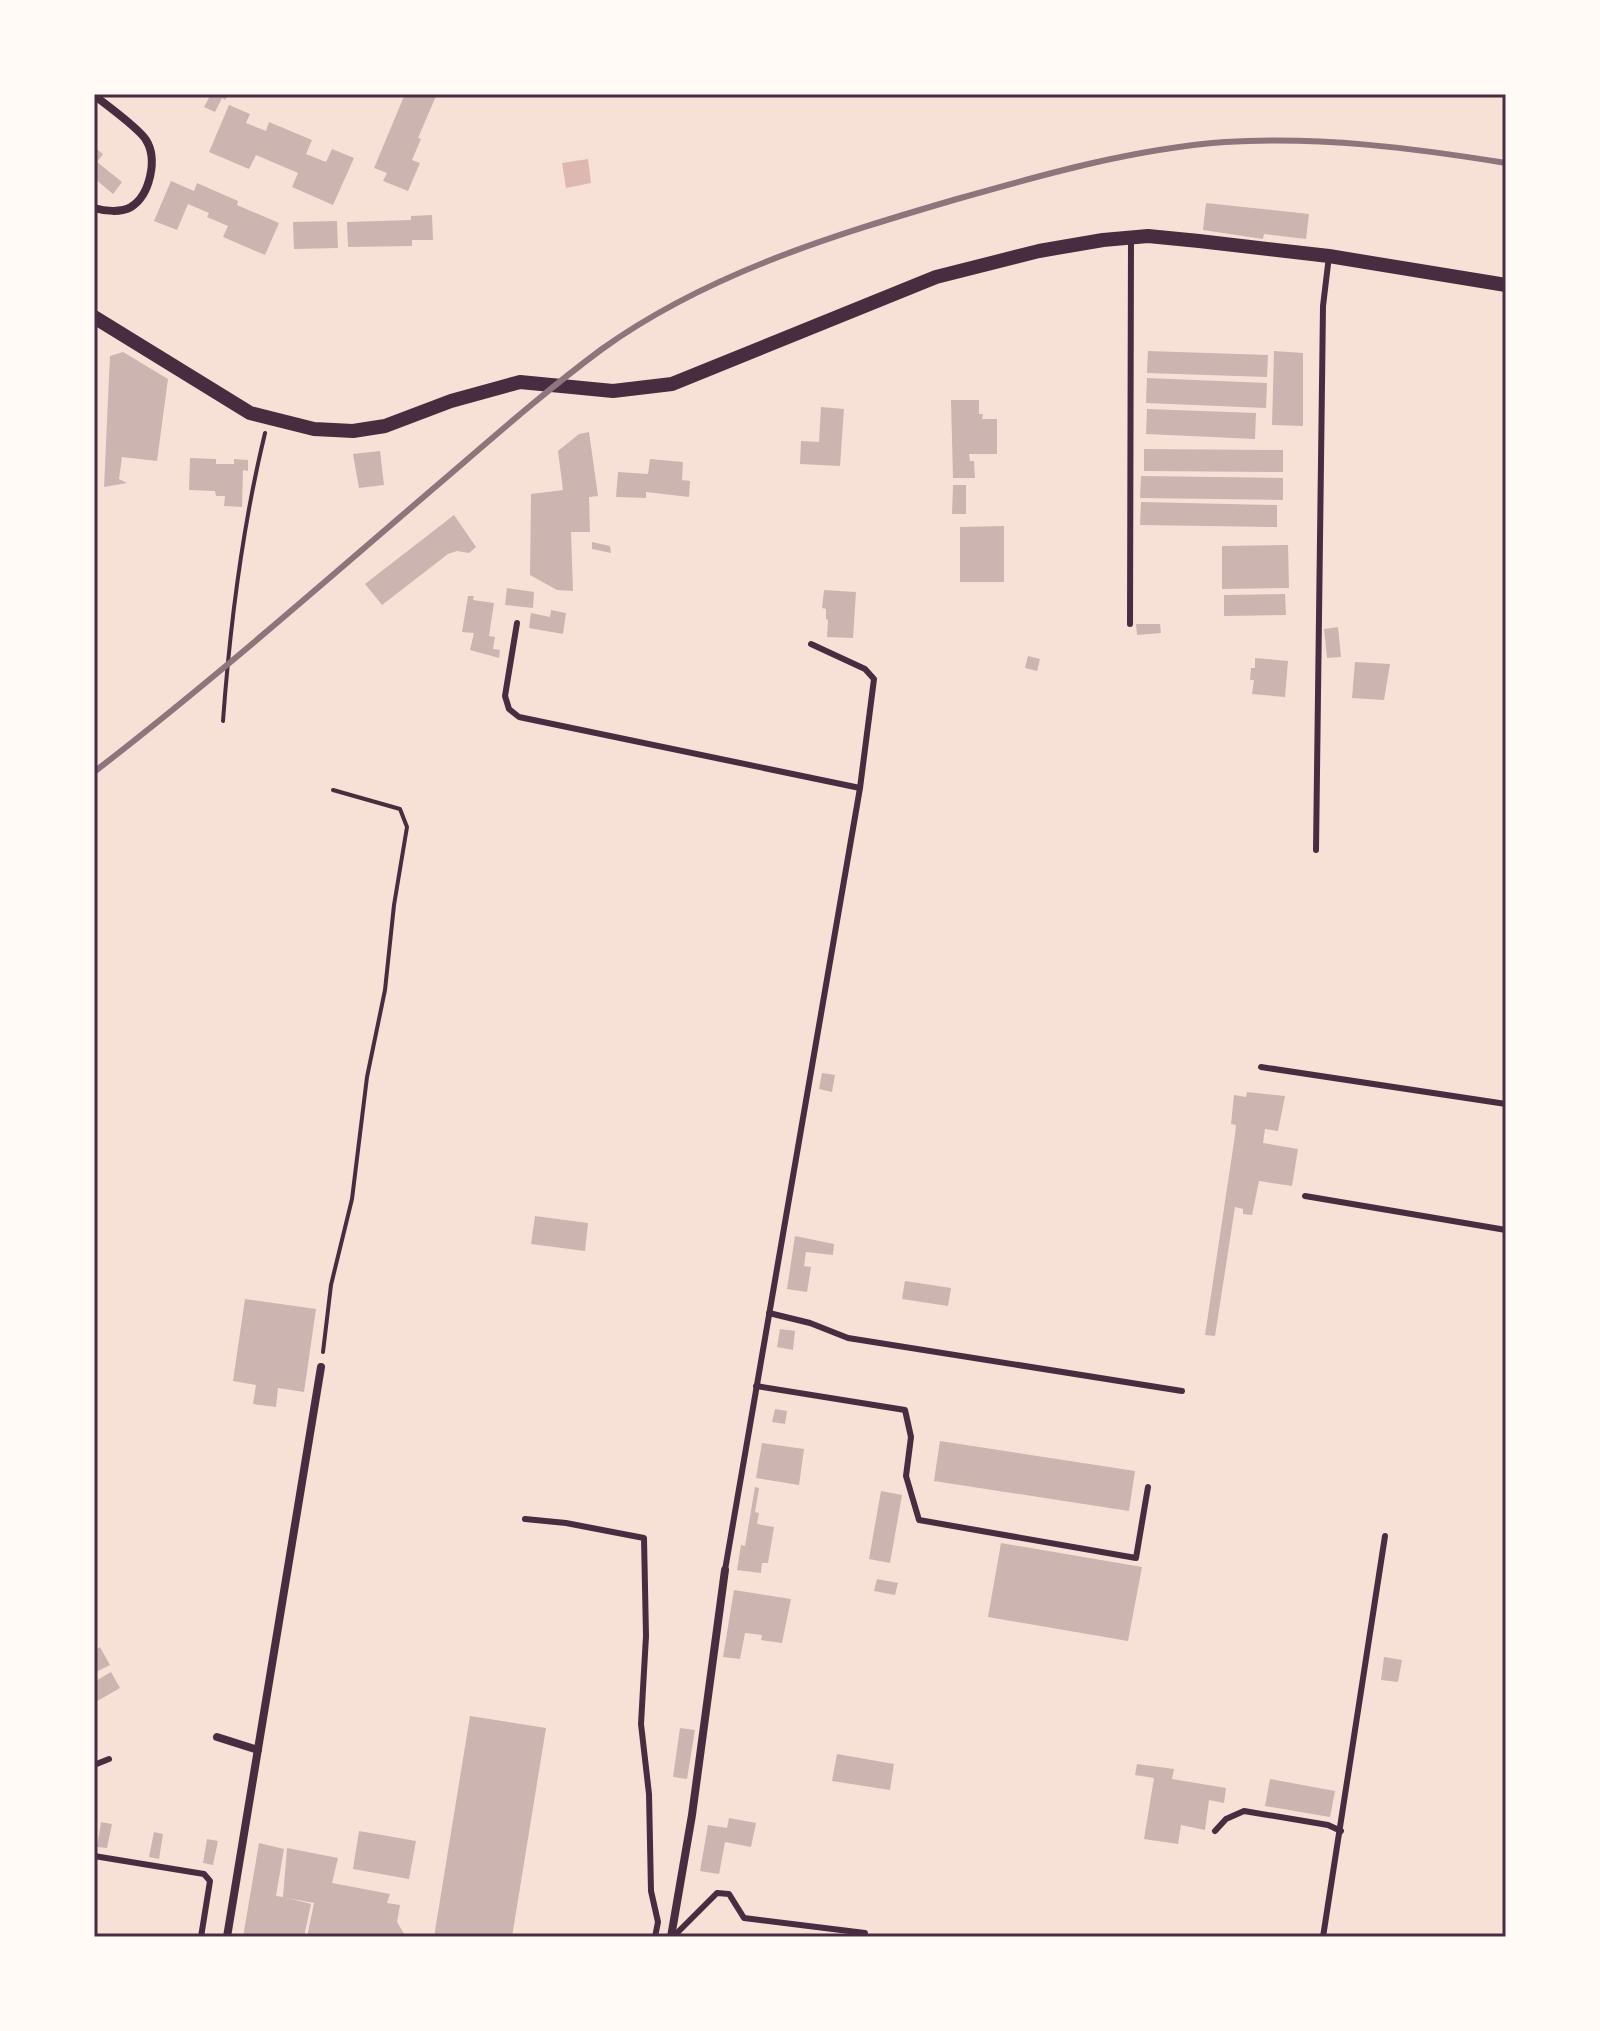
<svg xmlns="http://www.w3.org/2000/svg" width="1600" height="2031" viewBox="0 0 1600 2031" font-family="Signika,sans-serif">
<rect width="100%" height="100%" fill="#f7e1d7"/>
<path fill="#dcb8b0" d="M 588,159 L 591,183 L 566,188 L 562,163 Z"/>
<g fill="#ccb4b1">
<path d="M 211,94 L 229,94 L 225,100 L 222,98 L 215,112 L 204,107 Z"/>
<path d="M 405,94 L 435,94 L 436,96 L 418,138 L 421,139 L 412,160 L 420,163 L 408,191 L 383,181 L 387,173 L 374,168 Z"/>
<path d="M 229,105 L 250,114 L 246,123 L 266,131 L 269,122 L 312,140 L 306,154 L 326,162 L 332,149 L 354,158 L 333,205 L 292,187 L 298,173 L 256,155 L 249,169 L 209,152 Z"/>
<path d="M 94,147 L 103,154 L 97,162 L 122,182 L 113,194 L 94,178 Z"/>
<path d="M 171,181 L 194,191 L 197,183 L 238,201 L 237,205 L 279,223 L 265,255 L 223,237 L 228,226 L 207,217 L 209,213 L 188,204 L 177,230 L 154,221 Z"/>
<path d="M 1206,203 L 1309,214 L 1306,239 L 1264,234 L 1263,239 L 1203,230 Z"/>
<path d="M 432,215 L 433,240 L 412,240 L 412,246 L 348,247 L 347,222 L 411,220 L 411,216 Z"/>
<path d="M 337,221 L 338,248 L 294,249 L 293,222 Z"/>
<path d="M 1148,351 L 1268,355 L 1267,377 L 1147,373 Z"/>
<path d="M 1274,351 L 1303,353 L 1303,426 L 1272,425 Z"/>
<path d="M 123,352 L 168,379 L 157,461 L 122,457 L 119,479 L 127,483 L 104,487 L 110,356 Z"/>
<path d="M 1147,378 L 1267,383 L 1266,408 L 1146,403 Z"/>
<path d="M 951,400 L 979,400 L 979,414 L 983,414 L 982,419 L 997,419 L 997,454 L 969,454 L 970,461 L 974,461 L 975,478 L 953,478 Z"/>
<path d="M 821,407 L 844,409 L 840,466 L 800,464 L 801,441 L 819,442 Z"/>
<path d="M 1147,409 L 1256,413 L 1255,439 L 1146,434 Z"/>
<path d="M 589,432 L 598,496 L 589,497 L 590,532 L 571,532 L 573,591 L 557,590 L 530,575 L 531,494 L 563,490 L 558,451 L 579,434 Z"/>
<path d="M 1144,449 L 1283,450 L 1283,472 L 1144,471 Z"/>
<path d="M 380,451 L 384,485 L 359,488 L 353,454 Z"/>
<path d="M 190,458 L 216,459 L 216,464 L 234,464 L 234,459 L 248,460 L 248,471 L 243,470 L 242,507 L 224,506 L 225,496 L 216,496 L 215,491 L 189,490 Z"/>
<path d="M 650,459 L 683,462 L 682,480 L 690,481 L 689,497 L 646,492 L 646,498 L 616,497 L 618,472 L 648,474 Z"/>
<path d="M 1141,476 L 1283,478 L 1283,500 L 1140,498 Z"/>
<path d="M 953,485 L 966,485 L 966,514 L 952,514 Z"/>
<path d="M 1141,502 L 1277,505 L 1277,527 L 1140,525 Z"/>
<path d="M 454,515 L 476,547 L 469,553 L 457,551 L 448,554 L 382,605 L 365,584 Z"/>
<path d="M 1004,526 L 1004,582 L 960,582 L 960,527 Z"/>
<path d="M 592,542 L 610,546 L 611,553 L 592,549 Z"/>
<path d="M 1288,545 L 1289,588 L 1222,589 L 1222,546 Z"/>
<path d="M 507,588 L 534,592 L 533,608 L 505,605 Z"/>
<path d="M 824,590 L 856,592 L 853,638 L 827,637 L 828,620 L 826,619 L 826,609 L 822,608 Z"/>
<path d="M 1285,594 L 1286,615 L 1224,616 L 1224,595 Z"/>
<path d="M 468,596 L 474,596 L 473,600 L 494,603 L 489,636 L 495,637 L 493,649 L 500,650 L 499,658 L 470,650 L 474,633 L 462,632 Z"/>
<path d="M 551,610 L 566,613 L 563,634 L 529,628 L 531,613 L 550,617 Z"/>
<path d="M 1136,624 L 1160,624 L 1161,633 L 1137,635 Z"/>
<path d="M 1338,627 L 1341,657 L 1327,658 L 1324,629 Z"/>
<path d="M 1028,656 L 1040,659 L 1037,671 L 1025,668 Z"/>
<path d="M 1255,658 L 1288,661 L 1285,697 L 1252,694 L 1254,680 L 1250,680 L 1251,668 L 1255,668 Z"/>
<path d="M 1355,662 L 1390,664 L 1384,700 L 1352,698 Z"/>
<path d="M 822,1073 L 835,1075 L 832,1092 L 819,1089 Z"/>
<path d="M 1247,1092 L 1285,1096 L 1278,1131 L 1265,1129 L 1263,1143 L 1298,1149 L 1292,1186 L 1259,1181 L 1252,1215 L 1243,1214 L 1243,1209 L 1235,1207 L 1215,1336 L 1205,1335 L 1235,1135 L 1236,1125 L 1231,1124 L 1234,1095 L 1246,1097 Z"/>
<path d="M 535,1216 L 588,1223 L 585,1251 L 531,1244 Z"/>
<path d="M 795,1236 L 834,1244 L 833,1255 L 806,1252 L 804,1266 L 811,1267 L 807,1292 L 787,1289 Z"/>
<path d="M 905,1281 L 951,1288 L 948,1306 L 902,1299 Z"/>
<path d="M 245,1299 L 316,1309 L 304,1392 L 278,1388 L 276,1407 L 253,1404 L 256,1385 L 233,1381 Z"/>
<path d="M 780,1329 L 795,1331 L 793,1350 L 777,1347 Z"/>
<path d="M 775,1409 L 787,1411 L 785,1424 L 772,1422 Z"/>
<path d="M 940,1441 L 1135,1471 L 1129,1511 L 934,1481 Z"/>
<path d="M 762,1443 L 804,1449 L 799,1485 L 756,1478 Z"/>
<path d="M 755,1487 L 759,1488 L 755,1512 L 759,1513 L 757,1524 L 774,1527 L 768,1563 L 762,1563 L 761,1573 L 737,1570 L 741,1545 L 745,1546 Z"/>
<path d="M 881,1491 L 902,1495 L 890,1563 L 869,1559 Z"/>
<path d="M 1001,1543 L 1142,1567 L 1128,1641 L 988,1617 Z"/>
<path d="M 877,1579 L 898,1583 L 895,1595 L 874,1591 Z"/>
<path d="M 734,1590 L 791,1599 L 782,1643 L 761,1640 L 762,1635 L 745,1633 L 740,1659 L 723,1657 Z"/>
<path d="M 100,1647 L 110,1665 L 94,1673 L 94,1651 Z"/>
<path d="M 1384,1657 L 1402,1660 L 1398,1682 L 1381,1680 Z"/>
<path d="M 111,1672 L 120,1688 L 94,1703 L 94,1682 Z"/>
<path d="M 470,1716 L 546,1728 L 512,1937 L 434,1937 Z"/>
<path d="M 680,1728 L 695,1730 L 687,1779 L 673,1777 Z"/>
<path d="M 837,1754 L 894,1764 L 890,1790 L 832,1781 Z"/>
<path d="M 1137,1764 L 1174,1769 L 1172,1779 L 1226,1788 L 1224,1803 L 1209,1800 L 1205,1830 L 1181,1825 L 1178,1844 L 1144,1839 L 1154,1778 L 1135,1775 Z"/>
<path d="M 1270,1779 L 1335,1791 L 1330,1817 L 1265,1806 Z"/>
<path d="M 729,1818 L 756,1823 L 751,1847 L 725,1842 L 719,1874 L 700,1871 L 708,1825 L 727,1828 Z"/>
<path d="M 101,1822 L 112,1824 L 107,1848 L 97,1847 Z"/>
<path d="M 359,1831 L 416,1841 L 409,1879 L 353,1869 Z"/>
<path d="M 154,1832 L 163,1834 L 159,1859 L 149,1857 Z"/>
<path d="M 207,1839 L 218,1841 L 213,1865 L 203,1863 Z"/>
<path d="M 259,1843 L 284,1849 L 276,1896 L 283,1897 L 287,1848 L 338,1858 L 332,1883 L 390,1894 L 387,1903 L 400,1905 L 397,1922 L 406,1937 L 307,1937 L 314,1903 L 288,1898 L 311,1904 L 304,1937 L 243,1937 Z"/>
</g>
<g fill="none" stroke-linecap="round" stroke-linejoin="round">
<g stroke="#4a2c40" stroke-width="4">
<path d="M 223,721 C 230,625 242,528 265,433"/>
<path d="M 323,1352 L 331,1285 L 352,1199 L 367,1077 L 385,990 L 394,905 L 407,827 L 400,809 L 333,790"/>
</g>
<g stroke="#4a2c40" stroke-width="6">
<path d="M 517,623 L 505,696 L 509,709 L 519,717 L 860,788"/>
<path d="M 1130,624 L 1131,238"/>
<path d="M 1316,850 L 1323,306 L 1329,256"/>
<path d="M 1261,1067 L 1506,1104"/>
<path d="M 1305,1196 L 1506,1230"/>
<path d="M 769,1313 L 810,1323 L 848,1338 L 1182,1391"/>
<path d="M 756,1386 L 905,1410 L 911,1437 L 906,1476 L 919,1520 L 1136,1558 L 1148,1487"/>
<path d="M 525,1519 L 566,1523 L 644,1538 L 646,1636 L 641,1724 L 649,1794 L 651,1891 L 658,1922 L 655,1937"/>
<path d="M 725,1570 L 860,788 L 874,679 L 865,669 L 811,644"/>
<path d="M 94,1765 L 109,1759"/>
<path d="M 1215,1831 L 1226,1819 L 1244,1811 L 1328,1825 L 1341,1831"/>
<path d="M 94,1856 L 204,1874 L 210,1881 L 201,1937"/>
<path d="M 94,1936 L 98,1937"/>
<path d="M 673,1937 L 717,1893 L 729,1894 L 744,1918 L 865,1933"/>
<path d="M 1323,1937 L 1385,1536"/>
</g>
<g stroke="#4a2c40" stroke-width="8">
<path d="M 94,95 C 106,105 139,128 146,140 C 158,159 150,195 131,207 C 121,213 104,211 94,208"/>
<path d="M 217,1737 L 258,1750"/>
<path d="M 227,1937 L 321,1367"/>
<path d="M 671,1937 L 692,1815 L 725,1570"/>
</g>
<path stroke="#4a2c40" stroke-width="14" d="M 94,317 L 250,413 L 314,429 L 353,431 L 385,426 L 451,401 L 520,382 L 613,391 L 672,384 L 936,277 L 1039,251 L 1103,240 L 1148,236 L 1199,241 L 1329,256 L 1506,285"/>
<path stroke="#8f747c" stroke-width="6" d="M 94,772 C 211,682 322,584 434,488 C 489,441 544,392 602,349 C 708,273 834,235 957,199 C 1045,174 1133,149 1225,142 C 1320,136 1413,148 1506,163"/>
</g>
<rect width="1600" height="2031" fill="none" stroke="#fffaf5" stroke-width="192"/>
<rect x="96" y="96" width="1408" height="1839" fill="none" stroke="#4a2c40" stroke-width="3"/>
</svg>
